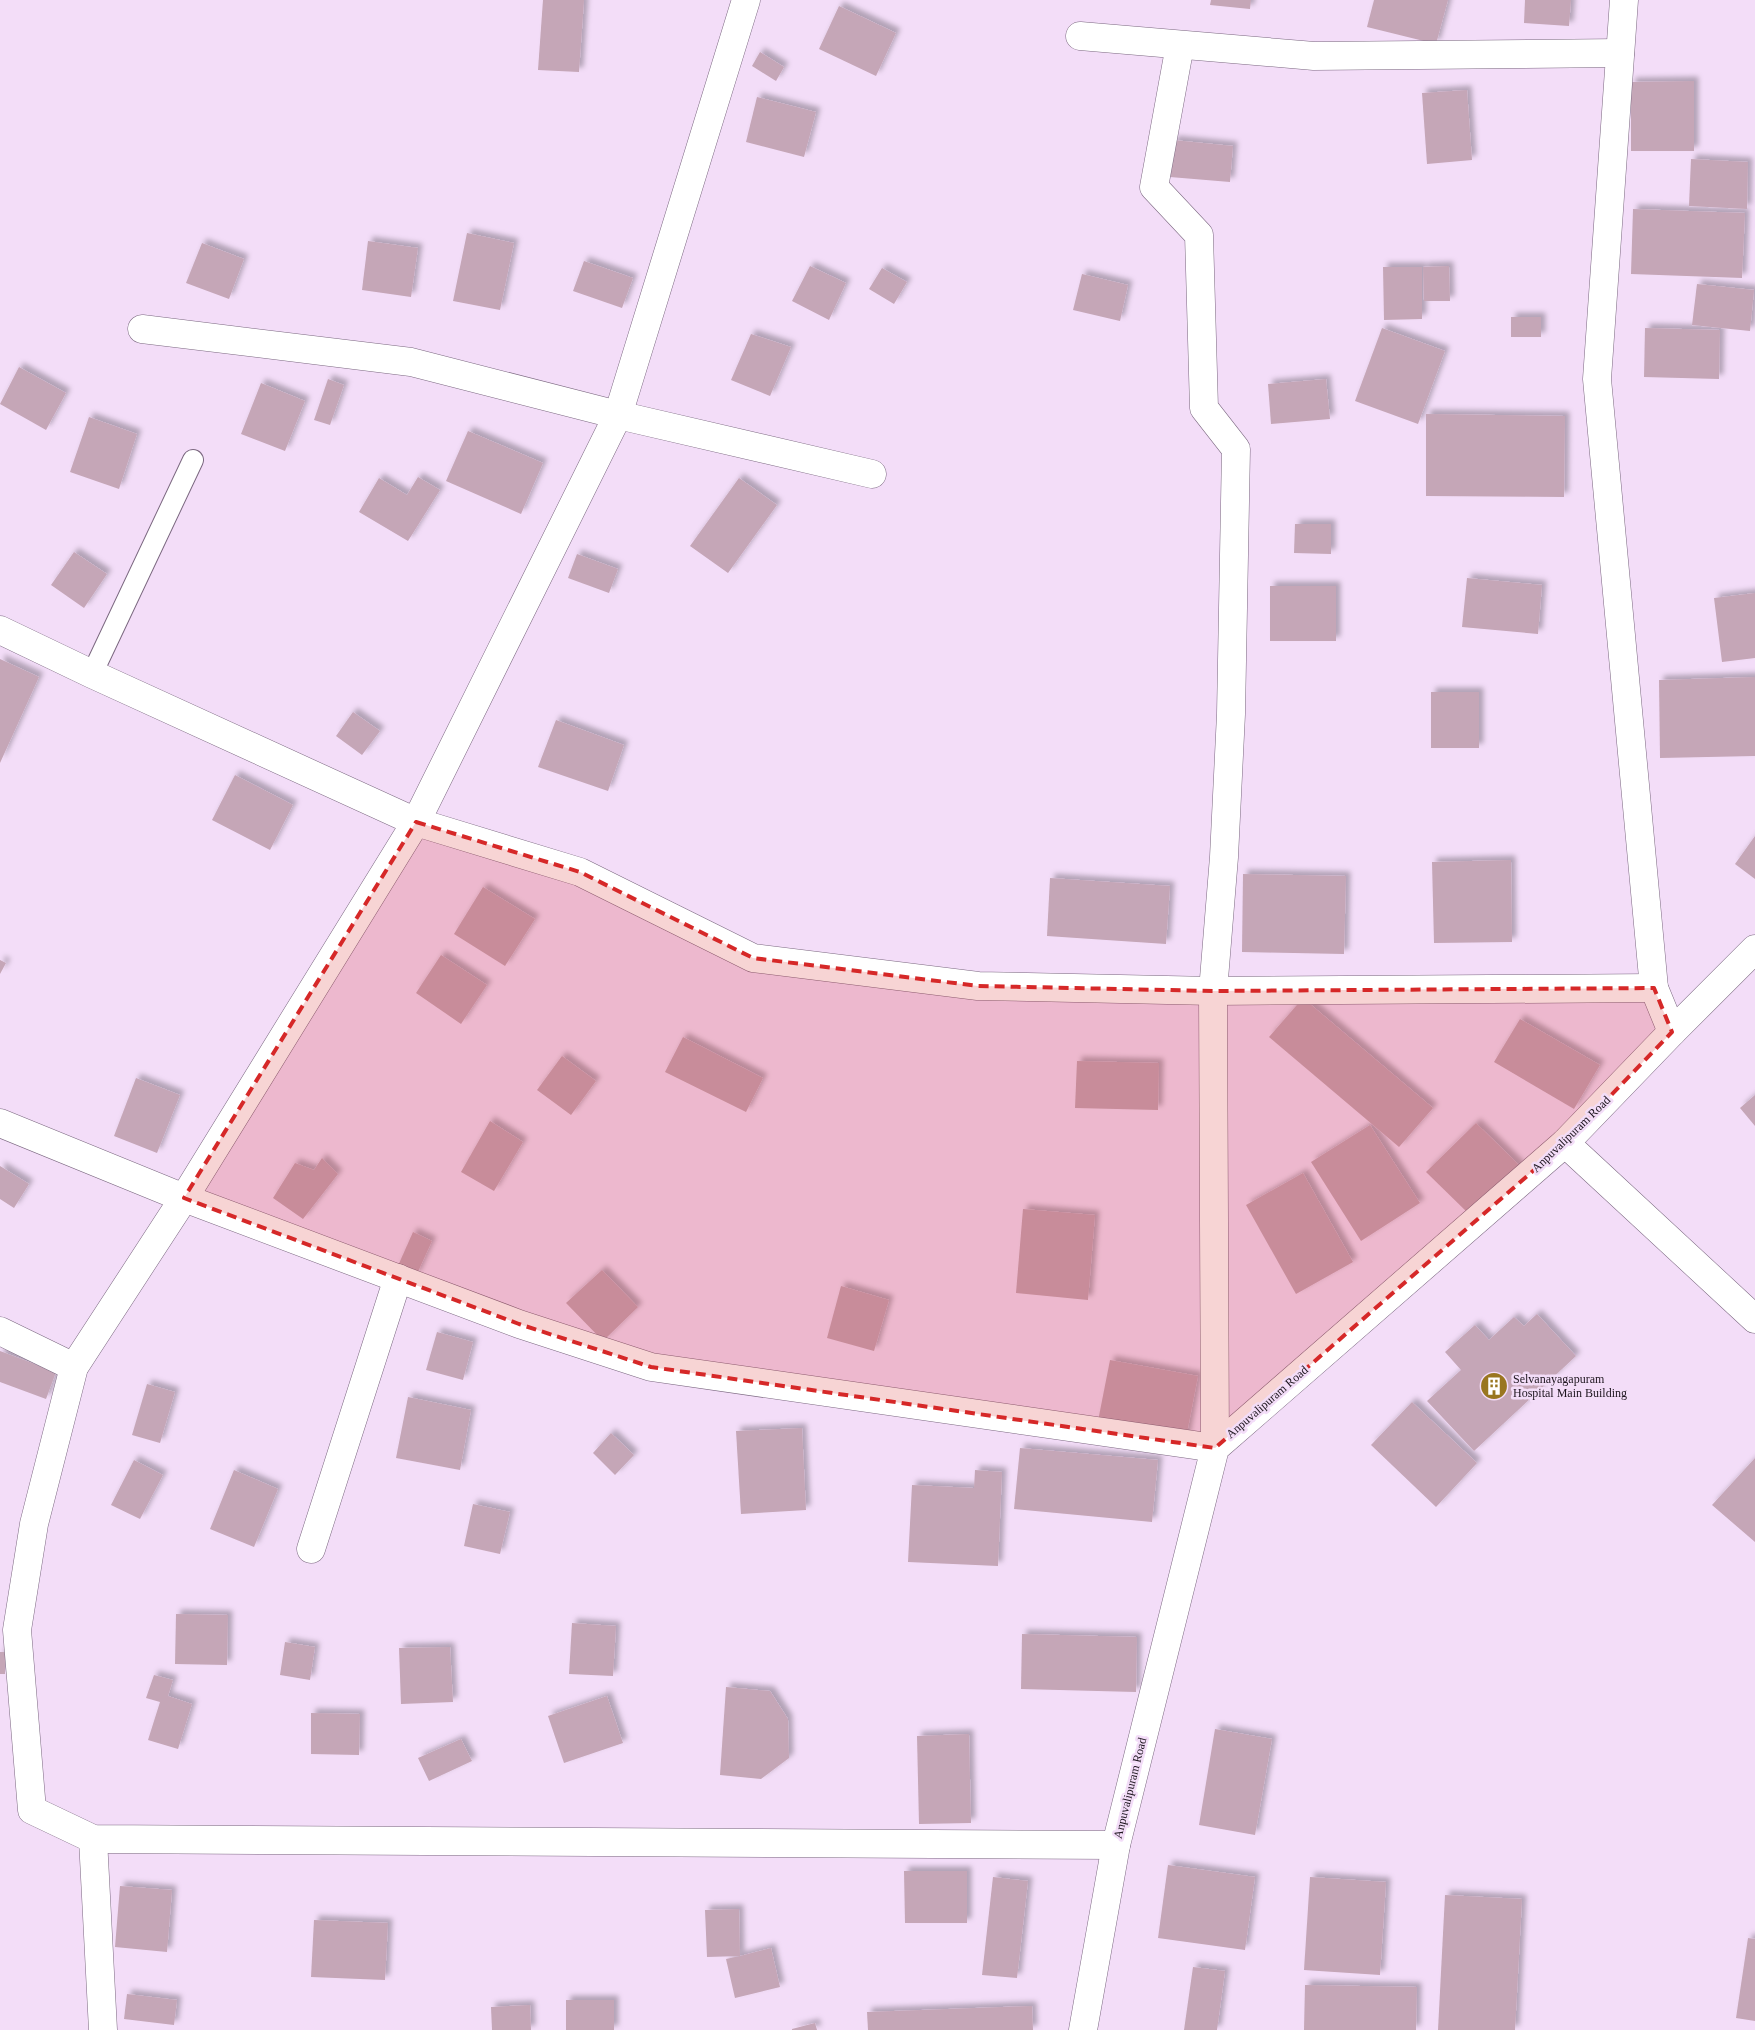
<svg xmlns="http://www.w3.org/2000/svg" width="1755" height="2030" viewBox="0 0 1755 2030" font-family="Georgia,serif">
<defs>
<filter id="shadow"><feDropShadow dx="4.5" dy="-4.5" stdDeviation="2.5" flood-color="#0004"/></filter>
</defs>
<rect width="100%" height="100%" fill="#f3ddf8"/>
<g fill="#c5a6b7" filter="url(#shadow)">
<path d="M 543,0 L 584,0 L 579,72 L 538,70 Z"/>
<path d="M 1211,0 L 1251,0 L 1250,9 L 1210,5 Z"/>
<path d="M 1374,0 L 1448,0 L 1436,44 L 1367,27 Z"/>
<path d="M 1525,0 L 1571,0 L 1569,26 L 1524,23 Z"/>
<path d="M 839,6 L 896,33 L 876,76 L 819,49 Z"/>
<path d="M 760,52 L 784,67 L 776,81 L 752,66 Z"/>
<path d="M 1694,81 L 1694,151 L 1631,151 L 1631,82 Z"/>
<path d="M 1467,90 L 1472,160 L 1427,164 L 1422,93 Z"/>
<path d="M 757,97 L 816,112 L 804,157 L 746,142 Z"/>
<path d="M 1173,140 L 1233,146 L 1230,182 L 1170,177 Z"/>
<path d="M 1691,159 L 1748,162 L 1747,209 L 1689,206 Z"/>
<path d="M 1633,209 L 1745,213 L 1742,278 L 1631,274 Z"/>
<path d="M 467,233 L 514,243 L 500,310 L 453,301 Z"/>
<path d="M 368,241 L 418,248 L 411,297 L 362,290 Z"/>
<path d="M 202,243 L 244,259 L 229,299 L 186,283 Z"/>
<path d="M 584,261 L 633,278 L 622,308 L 573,291 Z"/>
<path d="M 810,266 L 846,283 L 829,320 L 792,301 Z"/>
<path d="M 1449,266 L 1450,301 L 1424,301 L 1423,267 Z"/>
<path d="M 1383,267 L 1422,267 L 1422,319 L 1384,320 Z"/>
<path d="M 882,268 L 907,282 L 894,304 L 869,289 Z"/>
<path d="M 1082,274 L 1128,285 L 1120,321 L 1073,310 Z"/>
<path d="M 1697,284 L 1754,290 L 1750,331 L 1692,325 Z"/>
<rect x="1511" y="317" width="30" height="20"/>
<path d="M 1382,328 L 1445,351 L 1418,424 L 1355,401 Z"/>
<path d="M 1645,328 L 1720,330 L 1719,379 L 1644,377 Z"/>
<path d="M 751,334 L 791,347 L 770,396 L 731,380 Z"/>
<path d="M 19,367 L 66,393 L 46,430 L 0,404 Z"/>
<path d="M 328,379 L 344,385 L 330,425 L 314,420 Z"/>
<path d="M 1326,379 L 1330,419 L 1271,424 L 1268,384 Z"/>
<path d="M 261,383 L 305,401 L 285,451 L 241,434 Z"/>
<path d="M 1426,414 L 1565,416 L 1564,497 L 1426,496 Z"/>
<path d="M 89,417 L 137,434 L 119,489 L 70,472 Z"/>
<path d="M 468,431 L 543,463 L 521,514 L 446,481 Z"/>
<path d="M 418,477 L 440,490 L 408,541 L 359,512 L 379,478 L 407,495 Z"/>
<path d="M 739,478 L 777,505 L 728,573 L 690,546 Z"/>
<path d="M 1295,524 L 1331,524 L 1331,554 L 1294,553 Z"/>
<path d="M 74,552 L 107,574 L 84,608 L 51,585 Z"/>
<path d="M 577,554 L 618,569 L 609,593 L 568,578 Z"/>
<path d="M 1467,578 L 1542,585 L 1538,634 L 1462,627 Z"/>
<rect x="1270" y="586" width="66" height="55"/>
<path d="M 1755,593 L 1755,658 L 1722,662 L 1714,598 Z"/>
<path d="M 0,659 L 39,677 L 0,763 Z"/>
<path d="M 1755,677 L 1755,756 L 1660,758 L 1659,680 Z"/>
<rect x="1431" y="692" width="48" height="56"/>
<path d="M 353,712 L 380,731 L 362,755 L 336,736 Z"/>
<path d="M 556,720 L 624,745 L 608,791 L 538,767 Z"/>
<path d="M 235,775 L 293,805 L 270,850 L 212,820 Z"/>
<path d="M 1755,836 L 1755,879 L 1735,864 Z"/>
<path d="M 1511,860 L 1512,942 L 1434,943 L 1432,862 Z"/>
<path d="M 1243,874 L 1346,876 L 1344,954 L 1242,952 Z"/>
<path d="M 1050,878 L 1170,886 L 1166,944 L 1047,936 Z"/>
<path d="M 483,887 L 535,919 L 505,966 L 454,934 Z"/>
<path d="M 441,955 L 487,985 L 461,1024 L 416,993 Z"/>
<path d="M 0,960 L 6,963 L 0,974 Z"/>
<path d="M 1303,998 L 1433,1108 L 1399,1147 L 1269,1037 Z"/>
<path d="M 1520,1019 L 1600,1065 L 1574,1109 L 1494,1062 Z"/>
<path d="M 683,1037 L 763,1078 L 746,1112 L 665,1072 Z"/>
<path d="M 562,1056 L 596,1081 L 571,1115 L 537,1090 Z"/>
<path d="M 1077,1061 L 1159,1063 L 1158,1110 L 1075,1108 Z"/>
<path d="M 136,1078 L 180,1095 L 157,1153 L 114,1136 Z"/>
<path d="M 1755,1095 L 1755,1126 L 1740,1108 Z"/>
<path d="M 490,1121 L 523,1142 L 494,1191 L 461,1172 Z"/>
<path d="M 1476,1123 L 1521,1167 L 1471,1216 L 1426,1172 Z"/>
<path d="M 1370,1125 L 1420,1203 L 1361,1241 L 1311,1162 Z"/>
<path d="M 322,1158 L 338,1174 L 303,1219 L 273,1198 L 295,1163 L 314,1170 Z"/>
<path d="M 0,1166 L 29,1184 L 14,1208 L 0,1199 Z"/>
<path d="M 1303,1173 L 1353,1262 L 1296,1294 L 1246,1205 Z"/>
<path d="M 1023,1209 L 1095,1215 L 1088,1300 L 1016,1293 Z"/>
<path d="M 413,1232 L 432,1241 L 416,1276 L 397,1268 Z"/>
<path d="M 602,1270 L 638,1307 L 603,1341 L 566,1303 Z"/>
<path d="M 841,1286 L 889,1300 L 874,1351 L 827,1338 Z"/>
<path d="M 1537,1314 L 1576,1356 L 1474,1451 L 1427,1401 L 1461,1370 L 1445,1352 L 1475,1325 L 1489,1340 L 1514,1317 L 1524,1326 Z"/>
<path d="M 437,1332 L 473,1342 L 463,1380 L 426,1370 Z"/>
<path d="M 0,1351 L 56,1372 L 46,1399 L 0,1382 Z"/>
<path d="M 1110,1360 L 1198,1376 L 1186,1438 L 1098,1421 Z"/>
<path d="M 147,1384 L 175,1392 L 160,1443 L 132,1435 Z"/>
<path d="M 408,1397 L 471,1410 L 460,1470 L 396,1458 Z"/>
<path d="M 1412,1402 L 1477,1463 L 1436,1507 L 1371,1445 Z"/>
<path d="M 802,1428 L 806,1510 L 741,1514 L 736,1431 Z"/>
<path d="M 611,1433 L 634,1455 L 615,1475 L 593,1453 Z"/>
<path d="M 1020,1448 L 1158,1460 L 1152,1522 L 1014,1509 Z"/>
<path d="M 1755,1458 L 1755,1542 L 1712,1505 Z"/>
<path d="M 134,1460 L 163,1475 L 140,1519 L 111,1505 Z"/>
<path d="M 234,1470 L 278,1489 L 254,1547 L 210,1529 Z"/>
<path d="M 975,1470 L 1002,1472 L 998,1566 L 908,1562 L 912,1485 L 974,1488 Z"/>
<path d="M 473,1504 L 510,1512 L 500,1554 L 464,1546 Z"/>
<path d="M 176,1614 L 228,1615 L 227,1665 L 175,1664 Z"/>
<path d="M 572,1623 L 616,1626 L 613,1676 L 569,1674 Z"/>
<path d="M 1022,1634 L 1137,1637 L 1136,1692 L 1021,1689 Z"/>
<path d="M 285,1642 L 315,1647 L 310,1680 L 280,1675 Z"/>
<path d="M 450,1647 L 453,1702 L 401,1704 L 399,1648 Z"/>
<rect x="0" y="1652" width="5" height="22"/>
<path d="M 154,1675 L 173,1680 L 168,1696 L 192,1704 L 178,1749 L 148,1740 L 160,1702 L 146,1698 Z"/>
<path d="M 726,1687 L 770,1691 L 788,1719 L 789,1758 L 761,1779 L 720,1775 Z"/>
<path d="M 607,1696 L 623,1743 L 564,1763 L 548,1716 Z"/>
<path d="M 311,1713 L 360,1714 L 359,1755 L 311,1754 Z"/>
<path d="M 1215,1729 L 1272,1739 L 1255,1835 L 1199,1825 Z"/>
<path d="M 969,1734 L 971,1823 L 919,1824 L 917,1736 Z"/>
<path d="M 461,1739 L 472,1761 L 429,1781 L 418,1758 Z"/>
<path d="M 1168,1865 L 1255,1877 L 1245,1950 L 1158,1938 Z"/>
<path d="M 904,1871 L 967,1871 L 967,1923 L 905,1923 Z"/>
<path d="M 993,1877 L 1028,1881 L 1017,1978 L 982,1975 Z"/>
<path d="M 1310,1877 L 1386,1882 L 1380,1975 L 1304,1970 Z"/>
<path d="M 120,1886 L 172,1890 L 167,1952 L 115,1947 Z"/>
<path d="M 1445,1895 L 1522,1899 L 1515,2030 L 1438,2030 Z"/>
<path d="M 739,1909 L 740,1956 L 771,1948 L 780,1987 L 735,1998 L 726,1959 L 740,1956 L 707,1957 L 705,1910 Z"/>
<path d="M 314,1920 L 388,1923 L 385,1980 L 311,1977 Z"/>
<path d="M 1748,1938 L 1755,1939 L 1755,2021 L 1736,2018 Z"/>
<path d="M 1193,1967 L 1225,1971 L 1217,2030 L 1184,2030 Z"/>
<path d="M 1305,1985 L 1417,1987 L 1416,2030 L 1304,2030 Z"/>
<path d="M 127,1994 L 177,2000 L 174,2025 L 124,2019 Z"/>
<rect x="566" y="2000" width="48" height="30"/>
<path d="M 530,2005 L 531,2030 L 492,2030 L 491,2007 Z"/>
<path d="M 1032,2006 L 1033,2030 L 868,2030 L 867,2012 Z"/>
<path d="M 815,2023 L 817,2030 L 792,2030 L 792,2029 Z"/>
</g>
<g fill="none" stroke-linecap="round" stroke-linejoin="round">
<g stroke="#7b6880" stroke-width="22">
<path id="lane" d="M 92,674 L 193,460"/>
</g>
<g stroke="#7b6880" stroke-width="29">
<g id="street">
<path d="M 746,0 L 618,415 L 416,822 L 184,1198 L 74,1367 L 34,1524 L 17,1630 L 32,1810 L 93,1839 L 1116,1845"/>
<path d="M 1624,0 L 1597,379 L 1654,988 L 1672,1032"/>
<path d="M 1080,36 L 1314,56 L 1620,53"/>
<path d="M 142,329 L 411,362 L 618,415 L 872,474"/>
<path d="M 0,630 L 92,674 L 416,822 L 580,872 L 753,958 L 978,986 L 1213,991 L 1654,988"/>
<path d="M 0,1123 L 184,1198 L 519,1324 L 651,1367 L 1215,1448 L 1213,991 L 1224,857 L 1231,714 L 1236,449 L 1204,408 L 1199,235 L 1154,187 L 1180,45"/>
<path d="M 1565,1143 L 1755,1319"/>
<path d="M 0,1331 L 74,1367"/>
<path d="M 311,1549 L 398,1278"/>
<path d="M 93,1839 L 103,2030"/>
<path d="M 1083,2030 L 1116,1845 L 1215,1448 L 1565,1143 L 1672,1032 L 1755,949"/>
</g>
</g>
<use href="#lane" stroke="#fff" stroke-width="20"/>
<use href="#street" stroke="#fff" stroke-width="28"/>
</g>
<path fill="#d62828" fill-opacity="0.2" stroke="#d62828" stroke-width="4" stroke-dasharray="10 6" stroke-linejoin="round" d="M 416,822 L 580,872 L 753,958 L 978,986 L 1213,991 L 1654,988 L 1672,1032 L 1565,1143 L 1215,1448 L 651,1367 L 519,1324 L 184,1198 Z"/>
<defs>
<g id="building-disc" transform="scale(1.4375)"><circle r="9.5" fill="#997620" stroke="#f3ddf8"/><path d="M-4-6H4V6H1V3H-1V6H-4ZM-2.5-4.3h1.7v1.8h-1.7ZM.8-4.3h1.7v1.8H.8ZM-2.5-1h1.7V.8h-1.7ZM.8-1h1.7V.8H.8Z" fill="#fff"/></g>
</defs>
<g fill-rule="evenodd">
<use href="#building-disc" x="1494" y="1386"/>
</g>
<g text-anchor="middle" stroke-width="5" stroke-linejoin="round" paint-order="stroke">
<g font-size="12" fill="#1d151e" stroke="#f3ddf8">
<text transform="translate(1571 1134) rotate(-44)" y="4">Anpuvalipuram Road</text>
<text transform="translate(1267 1402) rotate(-41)" y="4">Anpuvalipuram Road</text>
<text transform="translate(1130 1788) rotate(-76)" y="4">Anpuvalipuram Road</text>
</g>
<g font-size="12" fill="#1d151e" stroke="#f3ddf8" text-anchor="start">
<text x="1513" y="1383">Selvanayagapuram<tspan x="1513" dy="14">Hospital Main Building</tspan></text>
</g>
</g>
</svg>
